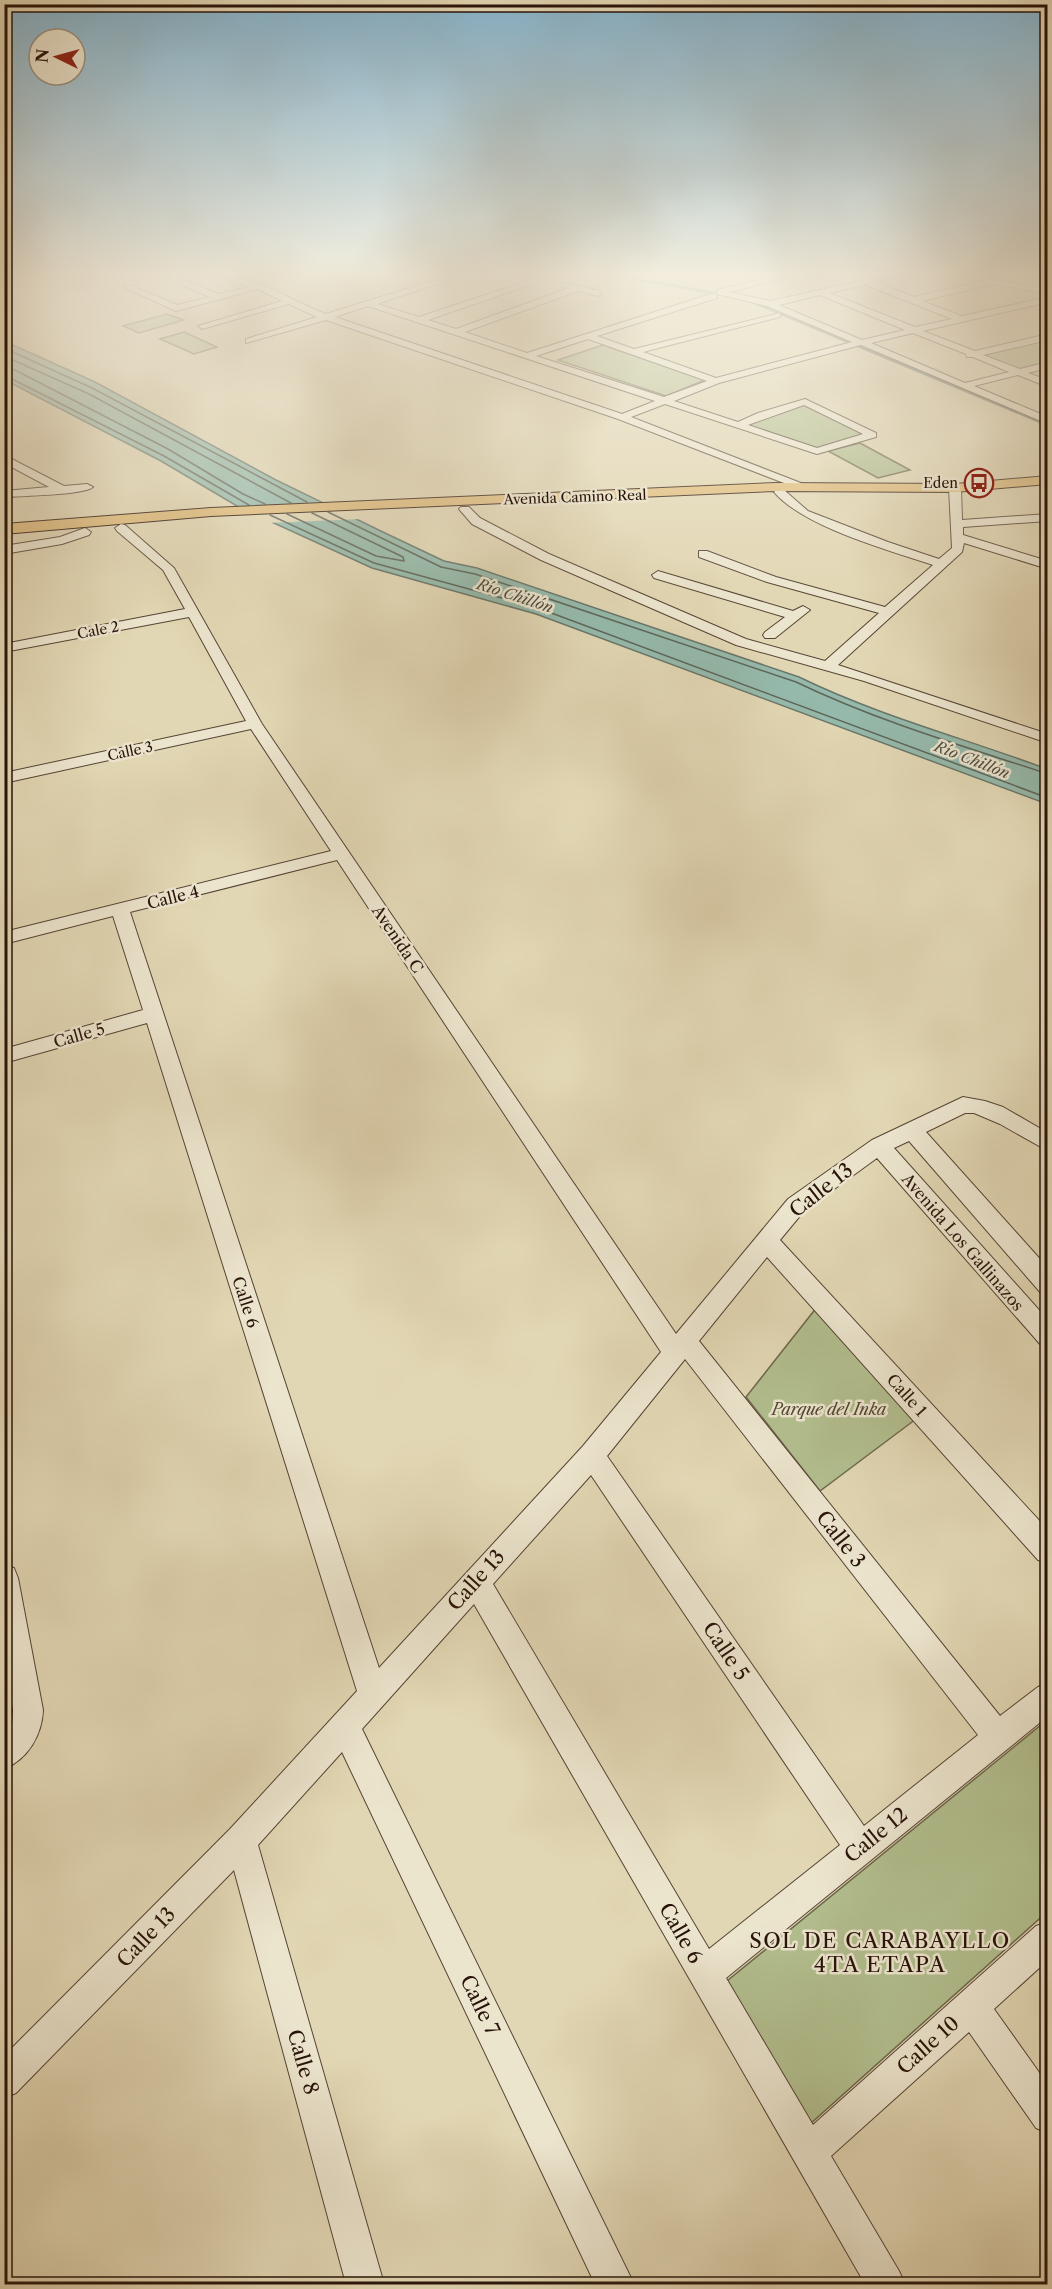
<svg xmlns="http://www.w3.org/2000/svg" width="1052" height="2289" viewBox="0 0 1052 2289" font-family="'Libre Caslon Text',serif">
<rect width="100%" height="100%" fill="#e2d7b4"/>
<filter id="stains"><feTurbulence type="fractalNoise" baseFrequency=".00333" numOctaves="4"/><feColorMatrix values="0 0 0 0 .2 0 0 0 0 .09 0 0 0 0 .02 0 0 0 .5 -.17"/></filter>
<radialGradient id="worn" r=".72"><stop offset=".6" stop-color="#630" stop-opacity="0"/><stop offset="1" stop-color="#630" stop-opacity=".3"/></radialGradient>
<g fill="#b2be8e" stroke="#6d684c" stroke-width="1.5">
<path d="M 167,314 L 184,320 L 139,333 L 123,326 Z"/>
<path d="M 184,332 L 217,347 L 194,354 L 160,339 Z"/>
<path d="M 1047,338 L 1047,362 L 1013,371 L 977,355 Z"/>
<path d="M 603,345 L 705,380 L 666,396 L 558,360 Z"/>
<path d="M 805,404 L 865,435 L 817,448 L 745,425 Z"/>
<path d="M 860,443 L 910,470 L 878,478 L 828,451 Z"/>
<path d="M 817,1307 L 916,1419 L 820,1491 L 746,1397 Z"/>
<path d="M 1047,1720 L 1047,1912 L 810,2124 L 727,1981 Z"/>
</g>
<path fill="#95baac" stroke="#69776b" stroke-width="1.5" d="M 4,341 L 95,382 L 276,480 L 385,533 L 444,561 L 477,568 L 799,677 C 879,716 964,738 1047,769 L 1047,804 L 536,614 L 372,568 L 237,506 L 161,461 L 5,380 Z"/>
<path fill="#e2d7b4" d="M 344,510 L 361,519 L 267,523 L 250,515 Z"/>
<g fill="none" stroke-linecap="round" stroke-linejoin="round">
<g stroke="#5e665a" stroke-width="1.5">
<path d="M 4,348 L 92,388 L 307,502"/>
<path d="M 4,356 L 89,394 L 291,503"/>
<path d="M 4,367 L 13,369 L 168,449 L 243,494 L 265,504"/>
<path d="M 4,375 L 164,456 L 249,505"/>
<path d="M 328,512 L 441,567 L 475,574 L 796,682 C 877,721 963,746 1048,774"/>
<path d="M 287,514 L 376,556 L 404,561 L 403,557 L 312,513"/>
<path d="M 270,515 L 374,563 L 538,608 L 1048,798"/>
</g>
<g stroke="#69776b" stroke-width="3">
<path d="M 625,277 L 719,294"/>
<path d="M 755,303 L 1048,425"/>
</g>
<g stroke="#564434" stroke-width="2">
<g id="minor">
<path d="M 164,277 L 175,277 L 219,294 L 249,287 L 223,277 C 260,277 292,302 326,314 L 445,277 L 457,277 L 377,304 L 419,317 L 537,278 L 544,280 L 428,320 L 456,329 L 569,288 L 562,287 L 562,283 L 601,291 L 602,293 L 598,296 L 578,291 L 465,332 L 527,353 L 714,293 L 717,294 L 717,298 L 597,336 L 634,349 L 780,313 L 780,317 L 643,352 L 716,378 L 852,342 L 767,306 L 717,294 L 717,290 L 773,277 L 788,277 L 730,292 L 770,301 L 878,277 L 893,277 L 876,282 L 914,297 L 983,281 L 979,279 L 981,277 L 1048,289 L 1048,294 L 994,284 L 922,301 L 962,316 L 1048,297 L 1048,302 L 923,331 L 975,351 L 1048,334 L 1048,340 L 983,355 L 1020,369 L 1048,362 L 1048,368 L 1028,373 L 1048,380 L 1048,387 L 1018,375 L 974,386 L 1048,417 L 1048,424 L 861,345 L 719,383 L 674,401 L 738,422 L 758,413 L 805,399 L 876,433 L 876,437 L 817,454 L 665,404 L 631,417 L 806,485 L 808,487 L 802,490 L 618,419 L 326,320 L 246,343 L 246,339 L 317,317 L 289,304 L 202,329 L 198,326 L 282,301 L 258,289 L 176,311 L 123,287 L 130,285 L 177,305 L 210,297 ZM 866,285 L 952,319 L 915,327 L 829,293 ZM 820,295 L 905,330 L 862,340 L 779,305 ZM 368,306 L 655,401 L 622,414 L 335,317 ZM 913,333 L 966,354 L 967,357 L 973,357 L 1009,372 L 965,383 L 871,343 ZM 588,339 L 707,381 L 664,397 L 536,356 ZM 804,405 L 863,434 L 817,448 L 748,425 Z"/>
<path d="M 4,455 L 64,486 L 87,484 L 93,487 C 84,495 21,496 4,497 L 4,491 L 49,487 L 4,463 Z"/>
<path d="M 955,485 L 961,488 L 962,520 L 1048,514 L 1048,521 L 963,527 L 963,535 L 1048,561 L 1048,569 L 964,543 L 962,552 L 838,665 L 1048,734 L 1048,743 L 864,681 L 736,645 L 541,560 L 472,524 L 459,509 L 461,507 L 469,507 L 480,518 L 549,554 L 746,639 L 825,661 L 879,613 L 767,582 L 699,557 L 699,551 L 707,551 L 776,577 L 885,607 L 933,565 C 888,550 804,527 774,492 L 776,490 L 784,490 L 808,511 L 888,542 L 939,559 L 952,548 L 949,488 Z"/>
<path d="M 121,524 L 125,525 L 174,568 L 262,724 L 676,1334 L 788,1199 L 872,1140 L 963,1097 L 985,1101 L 1003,1107 L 1048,1133 L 1048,1151 L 1000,1124 L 974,1113 L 965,1113 L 926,1132 L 1048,1268 L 1048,1295 L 1040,1292 L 909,1141 L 894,1148 L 1048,1320 L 1048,1347 L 1040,1344 L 877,1158 L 804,1211 L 780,1240 L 1048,1530 L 1048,1563 L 1038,1560 L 767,1257 L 699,1341 L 1000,1716 L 1038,1687 L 1048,1683 L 1048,1716 L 726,1978 L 813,2125 L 1036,1926 L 1048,1922 L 1048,1960 L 994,2009 L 1048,2085 L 1048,2133 L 1036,2128 L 969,2032 L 831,2156 L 899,2271 L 905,2284 L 865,2284 L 474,1604 L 362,1729 L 634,2284 L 595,2284 L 342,1752 L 258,1845 L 384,2284 L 346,2284 L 234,1870 L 16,2093 L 4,2098 L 4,2056 L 230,1829 L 357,1691 L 147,1023 L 4,1063 L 4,1049 L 143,1010 L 113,916 L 4,944 L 4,932 L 331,851 L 251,729 L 4,783 L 4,773 L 246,721 L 189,617 L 4,652 L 4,644 L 185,609 L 163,570 L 117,531 L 115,528 ZM 337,860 L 661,1352 L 583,1446 L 379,1668 L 130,912 ZM 685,1359 L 978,1735 L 864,1826 L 607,1456 ZM 591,1475 L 840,1845 L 709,1949 L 493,1584 Z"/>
<path d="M 85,528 L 91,532 L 89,535 L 62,544 L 4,554 L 4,546 L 60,537 Z"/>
<path d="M 658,571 L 793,611 L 803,606 L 810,610 L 775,638 L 765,638 L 763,635 L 765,632 L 785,617 L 654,578 L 652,575 Z"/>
<path d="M 4,1565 L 14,1568 L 18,1578 L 43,1710 C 42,1735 28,1759 4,1769 L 4,1733 L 12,1724 L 13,1710 L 4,1659 Z"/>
</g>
</g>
<g stroke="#281309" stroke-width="2">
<path id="major" d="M 1048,476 L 1048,484 L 955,492 L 776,491 L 211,516 L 4,534 L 4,524 L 211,508 L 776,483 L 955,484 Z"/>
</g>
<use href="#minor" fill="#ece5ce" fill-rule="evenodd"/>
<use href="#major" fill="#e1bc7a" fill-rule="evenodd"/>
</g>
<linearGradient id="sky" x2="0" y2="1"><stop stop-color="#87b6d0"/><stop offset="0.46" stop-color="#f2eddd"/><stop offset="1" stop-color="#f2eddd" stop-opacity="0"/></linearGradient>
<rect width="1052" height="597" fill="url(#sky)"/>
<defs>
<g id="bus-ring" transform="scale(1.5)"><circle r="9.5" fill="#ece5ce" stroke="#8f2418" stroke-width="1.5"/><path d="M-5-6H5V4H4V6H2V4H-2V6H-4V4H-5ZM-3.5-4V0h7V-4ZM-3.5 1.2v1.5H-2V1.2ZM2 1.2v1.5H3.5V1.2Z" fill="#8f2418"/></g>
</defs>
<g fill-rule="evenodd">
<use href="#bus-ring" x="979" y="483"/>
</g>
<g text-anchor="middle" stroke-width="5" stroke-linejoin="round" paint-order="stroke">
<g font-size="14" fill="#281309" stroke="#ece5ce" text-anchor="end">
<text x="958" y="488">Eden</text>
</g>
<g font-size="14" fill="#281309" stroke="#ece5ce">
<text transform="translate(575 497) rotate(-2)" y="5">Avenida Camino Real</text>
<text transform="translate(98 630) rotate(-11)" y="5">Cale 2</text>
<text transform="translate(130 751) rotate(-12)" y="5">Calle 3</text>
</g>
<g font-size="15" font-style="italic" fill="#4e4d42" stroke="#ece5ce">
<text transform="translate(515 596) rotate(18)" y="5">Río Chillón</text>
<text transform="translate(972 760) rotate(21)" y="5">Río Chillón</text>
</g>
<g font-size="16" fill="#281309" stroke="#ece5ce">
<text transform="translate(173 897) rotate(-14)" y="6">Calle 4</text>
<text transform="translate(398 939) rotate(56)" y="6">Avenida C</text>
<text transform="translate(79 1035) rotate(-16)" y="6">Calle 5</text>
<text transform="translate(963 1242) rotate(49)" y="6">Avenida Los Gallinazos</text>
<text transform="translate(246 1302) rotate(72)" y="6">Calle 6</text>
<text transform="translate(907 1395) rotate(48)" y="6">Calle 1</text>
</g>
<g font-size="16" font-style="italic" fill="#514631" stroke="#ece5ce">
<text x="829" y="1415">Parque del Inka</text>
</g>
<g font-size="20" fill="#281309" stroke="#ece5ce">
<text transform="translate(821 1190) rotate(-38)" y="7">Calle 13</text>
<text transform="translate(841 1539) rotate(52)" y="7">Calle 3</text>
<text transform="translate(476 1580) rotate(-48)" y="7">Calle 13</text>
<text transform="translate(726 1651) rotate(56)" y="7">Calle 5</text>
<text transform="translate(876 1835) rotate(-39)" y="7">Calle 12</text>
<text transform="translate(681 1933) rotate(60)" y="7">Calle 6</text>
<text transform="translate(146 1937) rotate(-46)" y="7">Calle 13</text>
<text transform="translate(480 2005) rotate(64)" y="7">Calle 7</text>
<text transform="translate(928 2045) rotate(-42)" y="7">Calle 10</text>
<text transform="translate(303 2062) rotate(74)" y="7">Calle 8</text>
</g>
<g font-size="21" letter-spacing="1.5" fill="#281309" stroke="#ece5ce">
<text x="880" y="1948">SOL DE CARABAYLLO<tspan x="880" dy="24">4TA ETAPA</tspan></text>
</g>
</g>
<rect width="1052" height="2289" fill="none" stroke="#e2d7b4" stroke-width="24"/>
<rect x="6" y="6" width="1040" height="2277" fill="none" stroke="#281309" stroke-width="3"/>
<rect x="12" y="12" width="1028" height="2265" fill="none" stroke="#281309" stroke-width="1.5"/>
<g transform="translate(57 57) rotate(275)"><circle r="28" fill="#ece5ce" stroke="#9e917f" stroke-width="1.5"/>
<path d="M0-4.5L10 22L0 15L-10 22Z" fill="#8f2418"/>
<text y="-9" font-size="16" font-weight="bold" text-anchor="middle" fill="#281309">N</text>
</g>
<rect width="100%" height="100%" filter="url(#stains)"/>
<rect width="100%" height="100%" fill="url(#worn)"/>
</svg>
